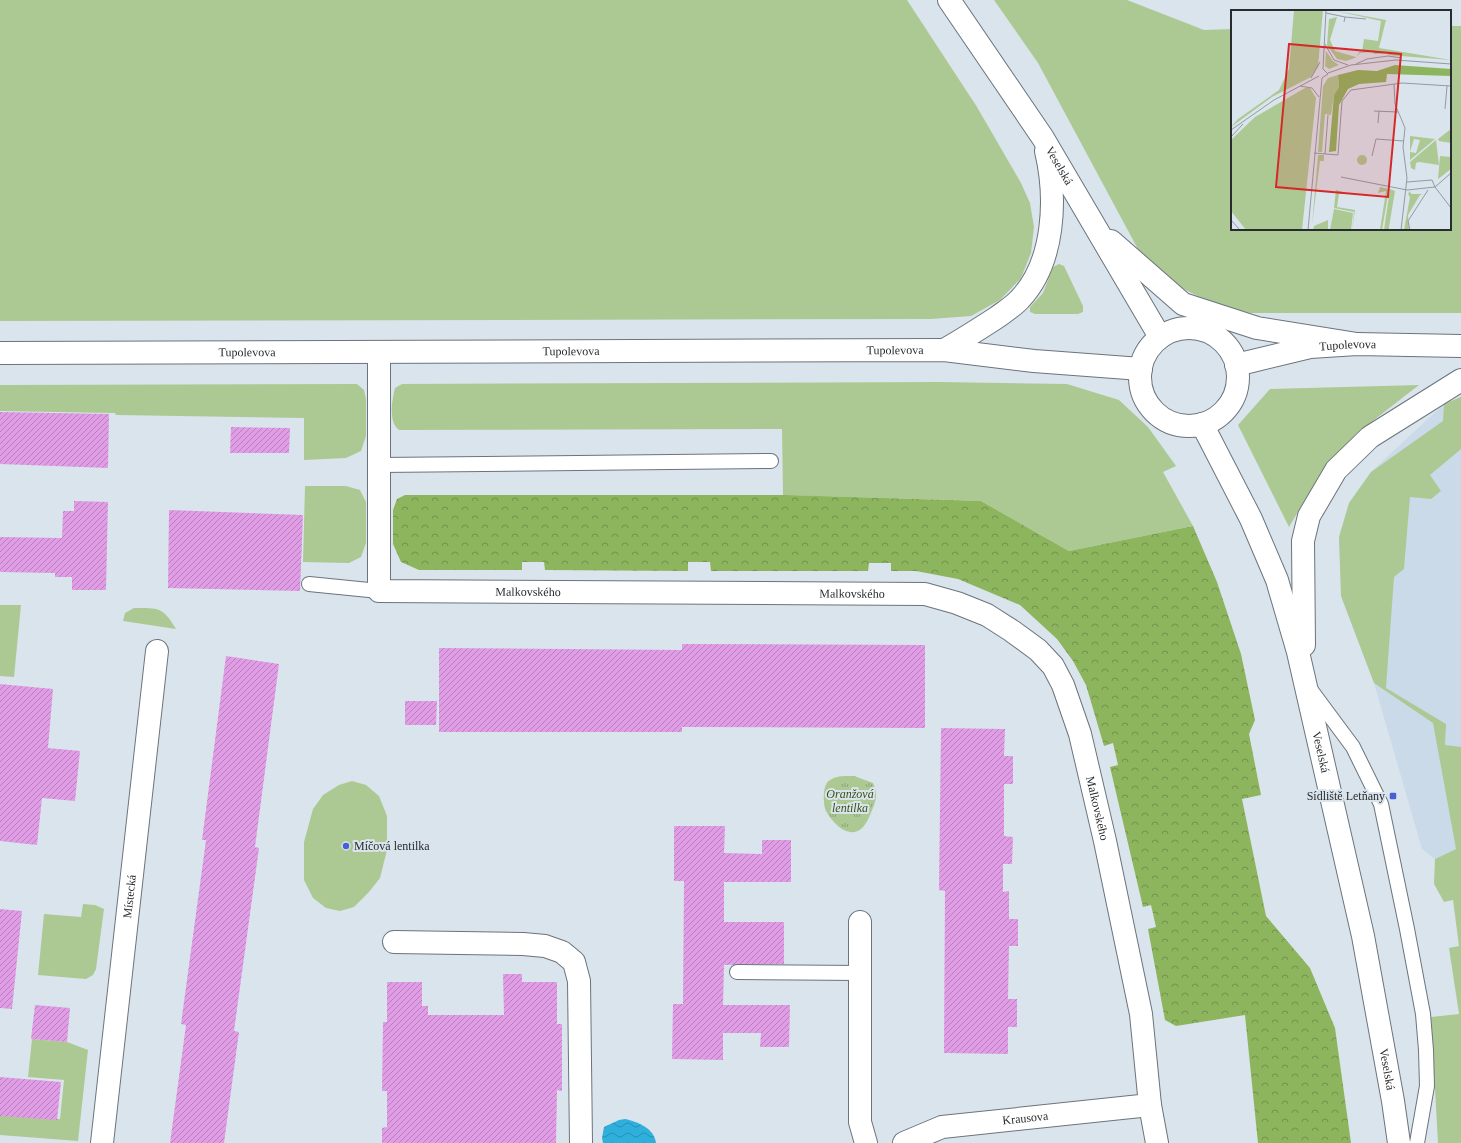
<svg xmlns="http://www.w3.org/2000/svg" width="1461" height="1143" viewBox="0 0 1461 1143" font-family="Georgia,serif">
<defs>
<pattern id="forest-crowns" width="20" height="18" patternUnits="userSpaceOnUse"><rect width="20" height="18" fill="#8cb55e"/><path d="M2 6a3 3 0 1 1 6 0M12 15a3 3 0 1 1 6 0" fill="none" stroke="#72934e"/></pattern>
<pattern id="park-tufts" width="24" height="20" patternUnits="userSpaceOnUse"><rect width="24" height="20" fill="#adc993"/><path d="M3 7l-1-3M5 7V3M7 7l1-3M15 17l-1-3M17 17v-4M19 17l1-3" fill="none" stroke="#8da378"/></pattern>
<pattern id="water-waves" width="16" height="10" patternUnits="userSpaceOnUse"><rect width="16" height="10" fill="#2fb0dc"/><path d="M0 5q4-4 8 0t8 0" fill="none" stroke="#288fb3"/></pattern>
<pattern id="building-hatch" width="6" height="6" patternUnits="userSpaceOnUse"><rect width="6" height="6" fill="#e09de5"/><path d="M-1 1l2-2M0 6l6-6M5 7l2-2" fill="none" stroke="#b680ba"/></pattern>
</defs>
<rect width="100%" height="100%" fill="#dae4ed"/>
<path fill="#cbdae9" d="M 1461,397 L 1461,851 L 1456,849 L 1435,859 L 1422,849 L 1374,683 L 1341,596 L 1339,537 L 1349,503 L 1371,472 L 1444,404 Z"/>
<g fill="#adc993">
<path d="M 0,0 L 907,0 L 977,107 L 1021,183 L 1030,203 L 1034,227 L 1031,253 L 1021,278 L 1000,300 L 971,316 L 931,319 L 0,321 Z"/>
<path d="M 994,0 L 1127,0 L 1204,30 L 1232,29 L 1232,229 L 1450,229 L 1450,26 L 1461,26 L 1461,313 L 1250,313 L 1211,303 L 1180,287 L 1140,253 L 1038,63 Z"/>
<path d="M 1059,264 L 1064,266 L 1083,306 L 1083,312 L 1078,314 L 1035,314 L 1030,312 L 1030,307 L 1043,293 L 1053,267 Z"/>
<path d="M 938,382 L 1067,384 L 1119,400 L 1148,427 L 1176,466 L 1163,472 L 1193,526 L 1069,551 L 981,501 L 783,495 L 782,429 L 399,430 C 388,422 392,400 395,388 L 402,384 Z"/>
<path d="M 357,384 L 364,390 L 366,399 L 366,436 L 361,451 L 346,458 L 304,460 L 304,418 L 116,415 L 115,413 L 111,413 L 0,411 L 0,385 Z"/>
<path d="M 1419,385 L 1356,434 L 1325,466 L 1289,527 L 1238,425 L 1270,389 Z"/>
<path d="M 1461,397 L 1461,449 L 1430,475 L 1441,491 L 1431,499 L 1410,497 L 1404,569 L 1394,577 L 1386,688 L 1446,724 L 1445,745 L 1461,747 L 1461,1143 L 1438,1143 L 1431,1017 L 1459,1014 L 1449,948 L 1459,946 L 1453,900 L 1444,902 L 1434,884 L 1435,859 L 1456,849 L 1433,723 L 1374,683 L 1341,596 L 1339,537 L 1349,503 L 1371,472 L 1443,421 L 1444,404 Z"/>
<path d="M 305,486 L 346,486 L 360,490 L 366,502 L 366,543 L 361,557 L 349,563 L 303,562 Z"/>
<path d="M 0,605 L 21,605 L 14,677 L 0,676 Z"/>
<path d="M 134,608 C 159,608 163,607 176,629 L 123,621 L 125,613 Z"/>
<path d="M 352,781 L 366,785 L 379,796 L 387,816 L 387,850 L 380,878 L 369,892 L 354,907 L 340,911 L 326,908 L 313,898 L 304,880 L 304,842 L 313,809 L 323,795 L 339,785 Z"/>
<path d="M 83,904 L 95,905 L 104,909 L 96,969 L 93,975 L 86,979 L 38,975 L 44,914 L 81,917 Z"/>
<path d="M 32,1039 L 67,1042 L 88,1050 L 78,1141 L 0,1135 L 0,1114 L 60,1119 L 64,1080 L 28,1077 Z"/>
</g>
<path fill="url(#forest-crowns)" d="M 405,495 L 787,495 L 981,501 L 1069,551 L 1193,526 L 1217,582 L 1241,654 L 1255,720 L 1249,734 L 1261,795 L 1242,799 L 1266,916 L 1310,968 L 1335,1028 L 1351,1143 L 1258,1143 L 1245,1015 L 1176,1026 L 1165,1020 L 1148,929 L 1156,927 L 1151,905 L 1143,907 L 1110,767 L 1118,765 L 1113,743 L 1104,746 L 1086,685 L 1073,661 L 1057,639 L 1020,605 L 958,579 L 916,571 L 891,571 L 891,563 L 869,563 L 868,571 L 711,571 L 710,562 L 688,562 L 688,571 L 545,570 L 544,562 L 522,562 L 522,570 L 419,570 L 401,562 L 393,544 L 393,510 L 397,499 Z"/>
<path fill="url(#park-tufts)" d="M 854,776 L 873,783 C 879,796 875,803 870,815 C 859,844 838,832 826,811 C 823,804 822,784 830,780 C 837,775 846,776 854,776 Z"/>
<path fill="url(#water-waves)" d="M 625,1119 C 638,1122 654,1128 656,1143 L 603,1143 L 602,1138 L 604,1127 L 619,1120 Z"/>
<g fill="url(#building-hatch)">
<path d="M 0,412 L 109,414 L 108,468 L 0,464 Z"/>
<path d="M 231,427 L 290,428 L 289,453 L 230,453 Z"/>
<path d="M 74,501 L 108,502 L 106,590 L 72,590 L 72,577 L 55,577 L 55,573 L 0,572 L 0,537 L 62,538 L 63,511 L 74,511 Z"/>
<path d="M 169,510 L 303,515 L 300,591 L 168,588 Z"/>
<path d="M 682,644 L 925,645 L 925,728 L 682,727 L 682,732 L 439,732 L 439,648 L 682,650 Z"/>
<path d="M 226,656 L 279,664 L 255,847 L 259,848 L 234,1031 L 239,1032 L 224,1143 L 170,1143 L 186,1025 L 181,1024 L 206,840 L 202,840 Z"/>
<path d="M 0,684 L 53,689 L 48,748 L 80,751 L 75,801 L 42,798 L 37,845 L 0,841 Z"/>
<path d="M 405,701 L 437,701 L 436,725 L 405,725 Z"/>
<path d="M 941,728 L 1005,729 L 1004,756 L 1013,756 L 1013,784 L 1004,784 L 1004,836 L 1013,837 L 1012,864 L 1003,864 L 1003,892 L 1009,891 L 1009,919 L 1018,919 L 1018,946 L 1009,946 L 1008,999 L 1017,999 L 1017,1027 L 1008,1027 L 1008,1054 L 944,1053 L 945,891 L 939,890 Z"/>
<path d="M 674,826 L 725,826 L 724,853 L 762,854 L 762,840 L 791,840 L 791,882 L 724,882 L 724,922 L 784,922 L 784,964 L 724,965 L 723,1005 L 790,1005 L 789,1047 L 760,1047 L 761,1033 L 723,1033 L 723,1060 L 672,1059 L 673,1004 L 683,1004 L 684,881 L 674,881 Z"/>
<path d="M 0,909 L 22,911 L 12,1009 L 0,1008 Z"/>
<path d="M 503,974 L 522,974 L 522,982 L 557,982 L 557,1024 L 562,1024 L 562,1091 L 557,1090 L 556,1143 L 382,1143 L 382,1128 L 387,1127 L 387,1091 L 382,1091 L 383,1022 L 387,1022 L 387,982 L 422,982 L 422,1006 L 428,1006 L 428,1015 L 504,1015 Z"/>
<path d="M 35,1005 L 70,1008 L 67,1042 L 31,1039 Z"/>
<path d="M 0,1077 L 61,1082 L 57,1120 L 0,1116 Z"/>
</g>
<g fill="none" stroke-linecap="round" stroke-linejoin="round">
<g stroke="#6b747c" stroke-width="16">
<g id="service">
<path d="M 379,465 L 771,461"/>
<path d="M 309,584 L 379,591"/>
<path d="M 1310,689 L 1353,747 L 1381,804 L 1407,929 L 1423,1014 L 1426,1050 L 1427,1086 L 1417,1143"/>
<path d="M 737,972 L 860,973"/>
</g>
</g>
<g stroke="#6b747c" stroke-width="24">
<g id="minor">
<path id="s1" d="M 379,352 L 379,591 L 925,594 L 957,603 L 987,615 L 1012,631 L 1038,650 L 1053,666 L 1063,685 L 1080,734 L 1105,841 L 1141,1014 L 1150,1105 L 1157,1143"/>
<path d="M 860,922 L 860,1122 L 866,1143"/>
<path d="M 394,942 L 523,944 L 545,946 L 562,952 L 574,962 L 579,981 L 581,1143"/>
<path id="s2" d="M 102,1143 L 157,651"/>
<path id="s3" d="M 904,1143 L 942,1127 L 1150,1105"/>
</g>
</g>
<g stroke="#6b747c" stroke-width="24">
<g id="tertiary">
<path id="s4" d="M 1202,424 L 1251,519 L 1277,580 L 1298,652 L 1363,936 L 1393,1101 L 1399,1143"/>
<path d="M 1304,645 L 1303,541 L 1309,516 L 1336,470 L 1370,437 L 1461,380"/>
</g>
</g>
<g stroke="#6b747c" stroke-width="24">
<g id="secondary">
<path id="s5" d="M 949,0 L 1043,138 L 1160,337"/>
<path d="M 1111,241 L 1183,304 L 1257,328 L 1357,344"/>
<circle cx="1189" cy="377" r="49"/>
<path d="M 944,350 C 962,340 979,329 996,318 C 1004,312 1014,306 1020,299 C 1055,262 1057,198 1046,151"/>
<path id="s6" d="M 0,353 L 944,350 L 1034,361 L 1141,369"/>
<path id="s7" d="M 1236,365 L 1310,347 L 1357,344 L 1461,346"/>
</g>
</g>
<use href="#service" stroke="#fff" stroke-width="14"/>
<use href="#minor" stroke="#fff" stroke-width="22"/>
<use href="#tertiary" stroke="#fff" stroke-width="22"/>
<use href="#secondary" stroke="#fff" stroke-width="22"/>
</g>
<g fill="#4960d4" stroke="#dae4ed" stroke-width="1.5">
<rect x="1389" y="792" width="8" height="8" rx="2"/>
<circle cx="346" cy="846" r="4"/>
</g>
<g text-anchor="middle" stroke-width="4" stroke-linejoin="round" paint-order="stroke">
<g font-size="12" fill="#282c2f" stroke="#dae4ed">
<text dy="4" stroke="none"><textPath href="#s5" startOffset="199">Veselská</textPath></text>
<text dy="4" stroke="none"><textPath href="#s7" startOffset="114">Tupolevova</textPath></text>
<text dy="4" stroke="none"><textPath href="#s6" startOffset="895">Tupolevova</textPath></text>
<text dy="4" stroke="none"><textPath href="#s6" startOffset="571">Tupolevova</textPath></text>
<text dy="4" stroke="none"><textPath href="#s6" startOffset="247">Tupolevova</textPath></text>
<text dy="4" stroke="none"><textPath href="#s1" startOffset="388">Malkovského</textPath></text>
<text dy="4" stroke="none"><textPath href="#s1" startOffset="712">Malkovského</textPath></text>
<text dy="4" stroke="none"><textPath href="#s4" startOffset="351">Veselská</textPath></text>
<text dy="4" stroke="none"><textPath href="#s1" startOffset="1084">Malkovského</textPath></text>
<text dy="4" stroke="none"><textPath href="#s2" startOffset="248">Místecká</textPath></text>
<text dy="4" stroke="none"><textPath href="#s4" startOffset="675">Veselská</textPath></text>
<text dy="4" stroke="none"><textPath href="#s3" startOffset="125">Krausova</textPath></text>
</g>
<g font-size="12" font-style="italic" fill="#365012" stroke="#dae4ed">
<text x="850" y="798">Oranžová<tspan x="850" dy="14">lentilka</tspan></text>
</g>
<g font-size="12" fill="#282c2f" stroke="#dae4ed" text-anchor="end">
<text x="1385" y="800">Sídliště Letňany</text>
<text x="354" y="850" text-anchor="start">Míčová lentilka</text>
</g>
</g>
<g transform="translate(1231 10)">
<rect width="220" height="220" fill="#dae4ed"/>
<path d="M 63,0 L 92,0 L 87,57 L 80,67 L 41,87 L 0,117 L 7,109 L 48,80 L 58,59 ZM 101,0 L 155,10 L 148,38 L 220,50 L 157,45 L 157,43 L 144,44 L 141,42 L 129,43 L 124,48 L 115,51 L 106,49 L 96,35 L 98,9 L 106,7 L 99,30 L 104,41 L 125,47 L 129,41 L 131,42 L 133,29 L 147,31 L 150,11 ZM 95,41 L 102,51 L 108,55 L 98,59 L 94,56 ZM 107,65 L 108,77 L 103,85 L 100,105 L 94,104 L 91,142 L 87,142 L 92,76 L 97,68 ZM 74,78 L 79,78 L 85,88 L 71,220 L 15,220 L 0,201 L 0,130 L 24,107 ZM 220,119 L 220,133 L 208,131 L 207,129 ZM 179,126 L 204,129 L 179,150 ZM 183,129 L 189,130 L 185,143 L 179,142 ZM 205,130 L 208,155 L 188,152 L 185,153 L 184,160 L 180,158 L 179,152 ZM126 150a5 5 0 1 1 10 0a5 5 0 1 1-10 0ZM 87,145 L 93,145 L 93,151 L 89,151 L 81,215 ZM 149,177 L 158,179 L 151,220 L 149,220 L 155,181 L 147,183 ZM 159,179 L 164,181 L 158,217 L 158,220 L 153,220 ZM 105,180 L 112,182 L 111,184 L 108,184 L 106,197 L 124,200 L 121,220 L 123,202 L 103,198 ZM 179,181 L 180,184 L 192,184 L 189,185 L 177,205 L 178,220 L 173,220 L 179,187 L 177,184 ZM 103,199 L 122,203 L 120,220 L 99,220 ZM 97,210 L 97,220 L 82,220 L 83,216 Z" fill="#adc993" fill-rule="evenodd"/>
<path d="M 164,55 L 220,59 L 220,66 L 156,64 L 155,72 L 128,74 L 117,79 L 108,95 L 105,141 L 98,142 L 103,85 L 108,77 L 107,65 L 127,60 L 146,61 Z" fill="#8cb55e"/>
<path d="M 209,146 L 220,147 L 220,159 L 207,169 Z" fill="#adc993"/>
<path fill="none" stroke="#939aa1" stroke-width="1" d="M 95,3 L 114,7 L 113,12M 114,7 L 135,9M 94,34 L 103,50 L 117,55M 125,54 L 136,49 L 157,46 L 171,48M 92,59 L 95,0M 97,63 L 120,55 L 165,50 L 220,54M 80,68 L 89,52M 91,68 L 97,64 L 92,59M 163,74 L 164,94 L 174,118 L 172,137 L 176,168 L 170,220M 69,76 L 81,78 L 88,87M 214,99 L 216,76M 143,101 L 167,102M 147,113 L 148,101M 0,120 L 43,90 L 88,66M 0,127 L 12,114M 83,143 L 107,145 L 111,91 L 120,80 L 171,73 L 220,76M 94,144 L 97,105M 141,146 L 145,129 L 173,131M 110,167 L 176,180 L 204,177 L 220,198M 176,172 L 201,170 L 204,177 L 220,163M 0,210 L 9,220M 77,220 L 91,68M 179,220 L 177,211 L 197,180"/>
<path fill="#d62828" fill-opacity="0.15" stroke="#d62828" stroke-width="2" d="M 58,34 L 170,44 L 157,187 L 45,177 Z"/>
<rect width="220" height="220" fill="none" stroke="#282c2f" stroke-width="2"/>
</g>
</svg>
